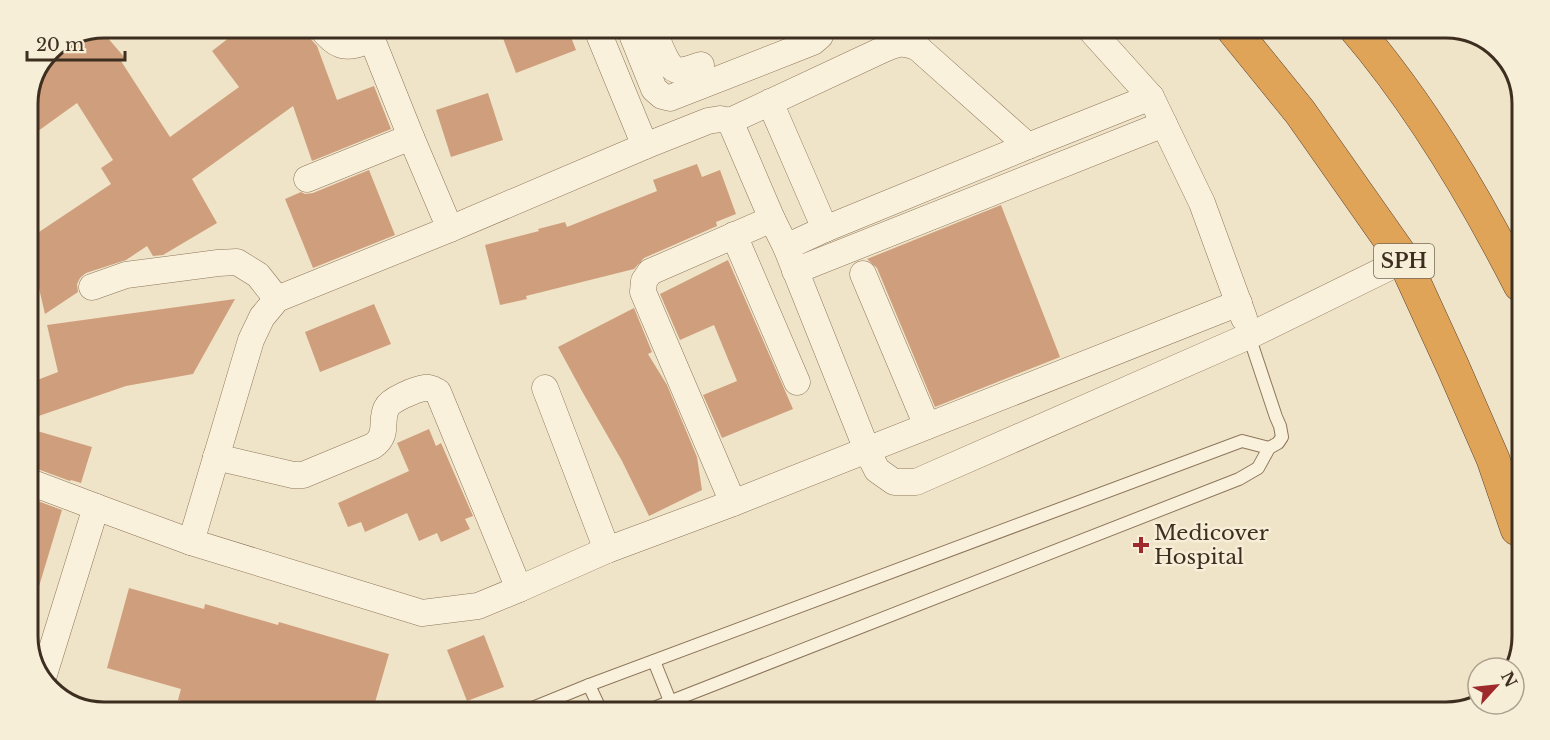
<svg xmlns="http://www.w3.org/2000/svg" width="1550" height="740" viewBox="0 0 1550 740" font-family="'Libre Baskerville',serif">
<rect width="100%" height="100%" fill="#f0e4c8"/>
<g fill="#cf9f7d">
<path d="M 243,27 L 305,27 L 309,37 L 317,46 L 337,100 L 374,86 L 391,129 L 312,161 L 293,106 L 192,179 L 217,223 L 163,255 L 153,256 L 147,246 L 126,260 L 86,273 L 80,278 L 77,284 L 78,292 L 45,314 L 38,284 L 27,289 L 27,240 L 111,184 L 101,168 L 113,160 L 77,103 L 27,139 L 27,99 L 50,49 L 100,29 L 125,58 L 121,61 L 170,137 L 239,87 L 212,51 Z"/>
<path d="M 515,27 L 567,27 L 576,50 L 516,73 L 501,33 Z"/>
<path d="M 488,93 L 503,140 L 451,157 L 436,110 Z"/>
<path d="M 697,164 L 702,177 L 720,170 L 736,214 L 716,222 L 717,226 L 644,258 L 634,269 L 526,296 L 527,299 L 500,305 L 485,245 L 539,231 L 538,229 L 565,222 L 567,227 L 657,191 L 653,180 Z"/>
<path d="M 369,170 L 395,235 L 313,268 L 285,199 L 301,192 L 305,194 L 313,193 Z"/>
<path d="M 1001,205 L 1060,357 L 935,407 L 877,268 L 867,259 Z"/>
<path d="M 728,260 L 793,409 L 722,438 L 703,395 L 737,381 L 714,325 L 680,340 L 660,294 Z"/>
<path d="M 235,299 L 193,374 L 126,386 L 27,420 L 27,384 L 58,372 L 47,325 Z"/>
<path d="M 374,304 L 391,344 L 320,372 L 305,332 Z"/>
<path d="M 634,308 L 652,352 L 648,354 L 667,385 L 697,457 L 702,490 L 649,516 L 622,461 L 583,393 L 558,347 Z"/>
<path d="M 27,428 L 92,447 L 81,483 L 71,480 L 70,481 L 32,467 L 27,466 Z"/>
<path d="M 429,429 L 436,446 L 441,443 L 473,516 L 465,519 L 470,529 L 441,542 L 437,533 L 419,541 L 407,513 L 365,532 L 361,522 L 348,527 L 338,503 L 409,471 L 397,443 Z"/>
<path d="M 27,497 L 62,510 L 34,603 L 27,602 Z"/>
<path d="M 129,588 L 204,609 L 205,604 L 278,625 L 279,622 L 389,654 L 372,713 L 223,713 L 178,700 L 181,689 L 107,668 Z"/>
<path d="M 484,635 L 504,687 L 467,701 L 447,650 Z"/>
</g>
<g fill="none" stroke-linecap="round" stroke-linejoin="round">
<g stroke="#8d765c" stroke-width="14">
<g id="lane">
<path d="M 654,661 L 670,701"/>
<path d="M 589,685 L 602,713"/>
<path d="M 520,713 L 589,685 L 1242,441 L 1269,448"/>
<path d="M 641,713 L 1239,479 L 1258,468 L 1269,448 L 1278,443 L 1282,437 L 1280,426 L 1276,417 L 1249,336"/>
</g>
</g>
<g stroke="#8d765c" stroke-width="27">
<g id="street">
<path d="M 320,27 C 339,49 345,50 372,39"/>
<path d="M 367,27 L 411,137 L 450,229"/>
<path d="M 596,27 L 645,146"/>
<path d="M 629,27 L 654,89 L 662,96 L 670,98 L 813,42 L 820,36 L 823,27"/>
<path d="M 652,27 C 657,37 666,67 676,70 C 684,72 694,67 701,65"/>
<path d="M 1088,27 L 1151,97 L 1202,203 L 1244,318"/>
<path d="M 770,102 L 825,229"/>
<path d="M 730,121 L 882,50 C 898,43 902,41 918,48 L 1028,146 L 825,229 L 786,247"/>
<path d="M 1028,146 L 1151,97"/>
<path d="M 307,179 L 411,137"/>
<path d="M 734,235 L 797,382"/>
<path d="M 795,271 L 1164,124"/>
<path d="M 863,274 L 927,426"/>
<path d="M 92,287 L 126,275 L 218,263 L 237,262 L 258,275 L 277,299"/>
<path d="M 545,388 L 607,550"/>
<path d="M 216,457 L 293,475 L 303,475 L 373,446 C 390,434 379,421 387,407 C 390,400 416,389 425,388 C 430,387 434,390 438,392 L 519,589"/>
<path d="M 27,481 L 96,507"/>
<path d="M 733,503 L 643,292 L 644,281 L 650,272 L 772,219"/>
<path d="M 191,542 L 251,340 L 262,317 L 277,299 L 450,229 L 645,146 L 708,121 L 720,119 L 730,121 L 772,219 L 786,247 L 867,450 L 877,470 L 894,482 L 916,482 L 1249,336 L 1404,260"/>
<path d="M 42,681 L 96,507 L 191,542 L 422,613 L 478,606 L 519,589 L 607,550 L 733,503 L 1239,303"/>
</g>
</g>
<g stroke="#5b4430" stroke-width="34">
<g id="highway">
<path d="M 1231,27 L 1300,112 L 1404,260 L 1453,367 L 1493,459 L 1517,529"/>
<path d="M 1354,27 C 1421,105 1474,195 1520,285"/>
</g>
</g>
<use href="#lane" stroke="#faf1dc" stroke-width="12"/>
<use href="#street" stroke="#faf1dc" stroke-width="26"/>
<use href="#highway" stroke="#e0a458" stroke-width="33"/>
</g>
<path fill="#9e2a2b" stroke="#f7eed8" stroke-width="2" d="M1138 536h6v6h6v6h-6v6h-6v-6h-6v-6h6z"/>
<g text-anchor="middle" stroke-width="5" stroke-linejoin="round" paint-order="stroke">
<rect fill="#f7eed8" stroke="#756857" stroke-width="1.5" x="1374" y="244" width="60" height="34" rx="4.5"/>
<g font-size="20" font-weight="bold" fill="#3d2e20">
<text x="1404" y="268">SPH</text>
</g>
<g font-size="21" fill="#3d2e20" stroke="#f7eed8" text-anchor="start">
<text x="1154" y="540">Medicover<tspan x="1154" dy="24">Hospital</tspan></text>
</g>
</g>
<path d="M0 0H1550V740H0ZM104 38H1446A66 66 0 0 1 1512 104V636A66 66 0 0 1 1446 702H104A66 66 0 0 1 38 636V104A66 66 0 0 1 104 38Z" fill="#f7eed8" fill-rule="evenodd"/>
<path fill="none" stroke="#3d2e20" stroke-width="3" d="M104 38H1446A66 66 0 0 1 1512 104V636A66 66 0 0 1 1446 702H104A66 66 0 0 1 38 636V104A66 66 0 0 1 104 38Z"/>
<g transform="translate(1496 686) rotate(63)"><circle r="28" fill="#f7eed8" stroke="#ada18e" stroke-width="1.5"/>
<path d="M0-4.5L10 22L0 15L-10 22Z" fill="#9e2a2b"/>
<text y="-9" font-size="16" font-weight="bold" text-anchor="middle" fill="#3d2e20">N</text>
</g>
<path d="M27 51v9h98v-9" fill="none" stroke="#3d2e20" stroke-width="3"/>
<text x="36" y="51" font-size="18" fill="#3d2e20" stroke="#f7eed8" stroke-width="4.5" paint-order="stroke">20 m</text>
</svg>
